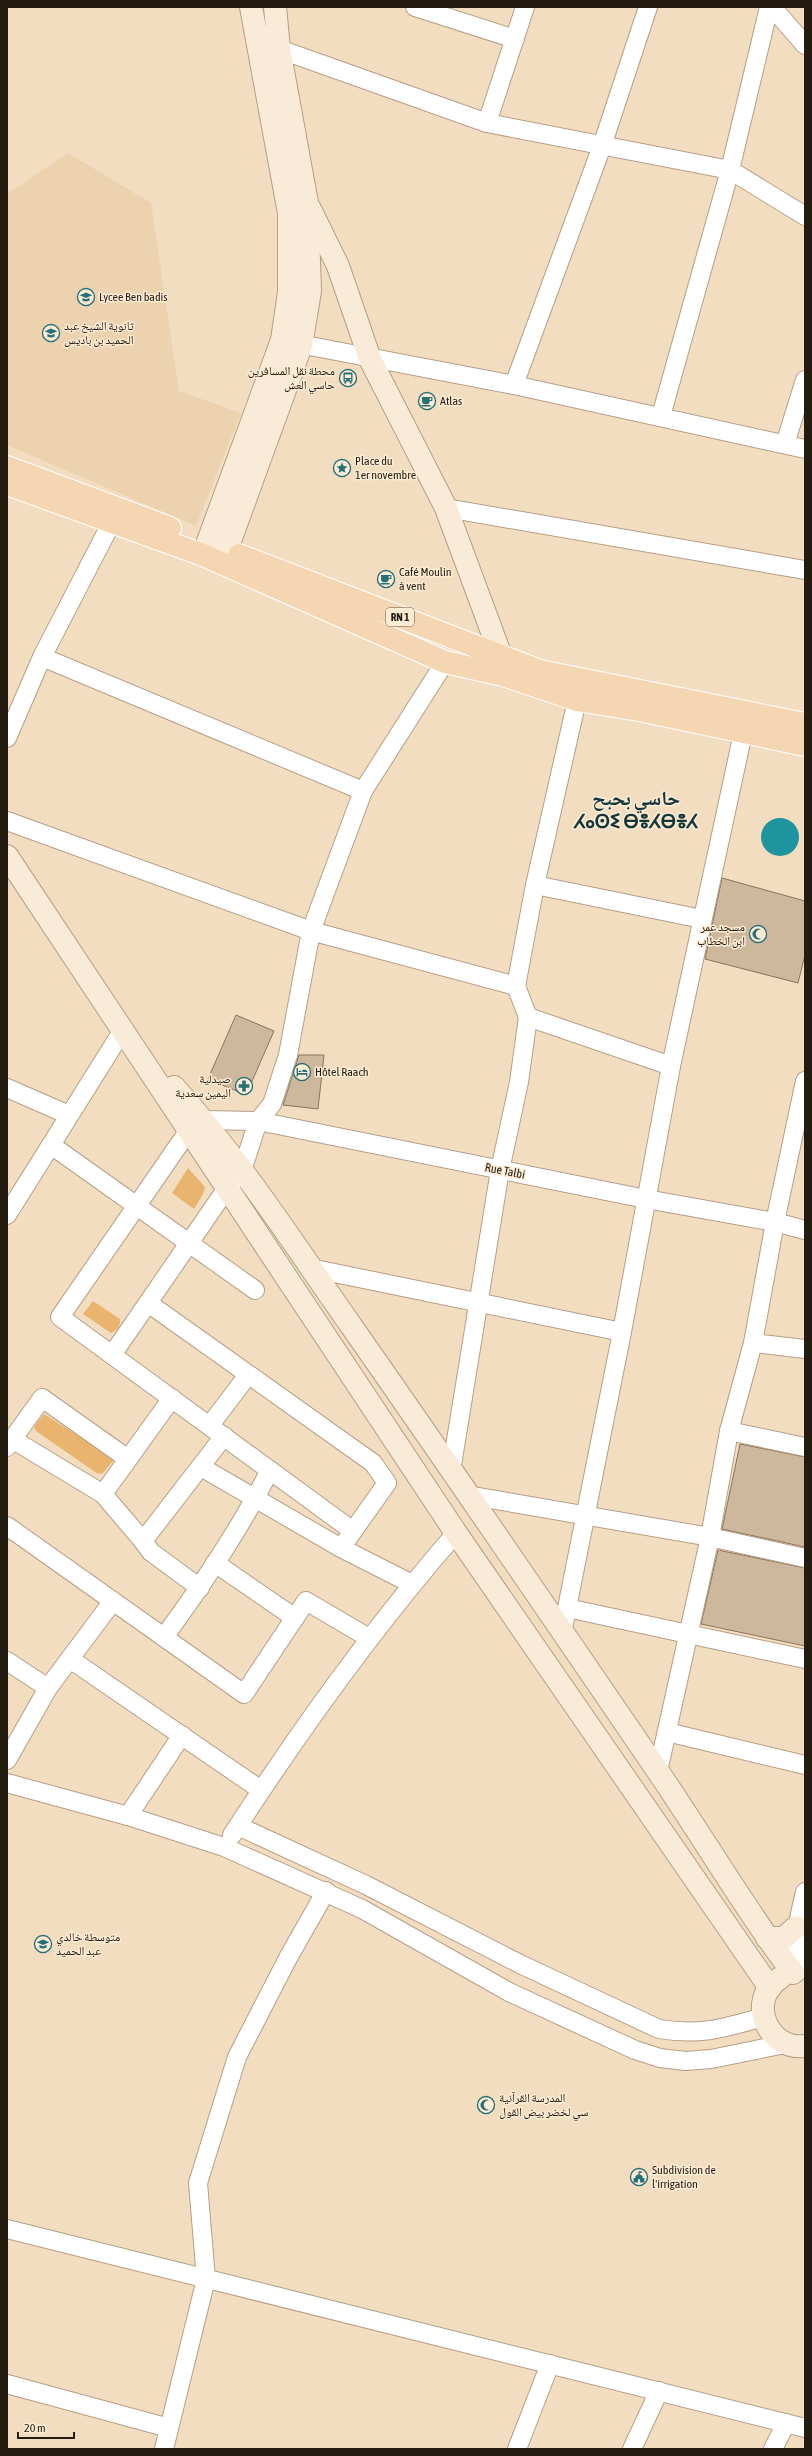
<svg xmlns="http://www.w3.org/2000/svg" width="812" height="2456" viewBox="0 0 812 2456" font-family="'Asap Condensed','Noto Naskh Arabic','Noto Sans Tifinagh',sans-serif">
<rect width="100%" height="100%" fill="#f3ddc1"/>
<path fill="#edd2b0" d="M 68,153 L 151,203 L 179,391 L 241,413 L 196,526 L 7,445 L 7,194 Z"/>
<g fill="#e8b46e">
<path d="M 188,1168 L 205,1187 L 203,1194 L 194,1209 L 172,1193 Z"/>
<path d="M 93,1301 L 120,1319 C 121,1325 117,1331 111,1333 L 83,1314 Z"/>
<path d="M 44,1414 L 110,1456 L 113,1461 L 103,1473 L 98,1474 L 36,1431 L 34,1427 Z"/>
</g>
<circle fill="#1e949f" cx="780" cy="837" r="19"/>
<g fill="#ceb89d" stroke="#88745b">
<path d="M 722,878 L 805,901 L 805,955 L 798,983 L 705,959 Z"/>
<path d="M 236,1015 L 274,1031 L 246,1095 L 208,1079 Z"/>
<path d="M 299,1055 L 324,1055 L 318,1109 L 283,1105 Z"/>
<path d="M 740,1444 L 805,1457 L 805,1547 L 722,1529 Z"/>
<path d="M 718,1550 L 805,1568 L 805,1646 L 701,1624 Z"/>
</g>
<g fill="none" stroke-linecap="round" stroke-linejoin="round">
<g stroke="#b59f85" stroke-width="20">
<g id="street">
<path d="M 415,7 L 515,39"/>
<path d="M 772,7 L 805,45"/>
<path d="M 279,49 L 487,123 L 730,170 L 805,216"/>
<path d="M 487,123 L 525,7"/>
<path d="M 289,342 L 514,385 L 805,449"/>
<path d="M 514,385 L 602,146 L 648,7"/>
<path d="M 661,416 L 730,170 L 769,7"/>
<path d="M 785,444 L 805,380"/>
<path d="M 446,508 L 805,570"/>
<path d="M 42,657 L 363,791"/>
<path d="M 577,700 L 535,885 L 516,986 L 528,1017 L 671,1066"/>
<path d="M 7,738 L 42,657 L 118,510"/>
<path d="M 7,821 L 311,931 L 516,986"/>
<path d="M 535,885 L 702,919"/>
<path d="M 7,1088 L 69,1115"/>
<path d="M 51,1145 L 255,1290"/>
<path d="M 7,1215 L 123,1030"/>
<path d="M 310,1268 L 622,1332"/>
<path d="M 148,1303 L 373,1463 L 387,1483 L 341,1548"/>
<path d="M 753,1343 L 805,1349"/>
<path d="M 112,1355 L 227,1188 L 242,1171 L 258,1121 L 272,1104 L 288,1055 L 311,931 L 363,791 L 445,662"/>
<path d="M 210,1425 L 248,1375"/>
<path d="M 729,1431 L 805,1447"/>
<path d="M 12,1439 L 103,1494 L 143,1541"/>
<path d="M 7,1447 L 42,1398 L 128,1459"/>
<path d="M 201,1467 L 341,1548 L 412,1584"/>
<path d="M 451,1471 L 500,1170 L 519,1082 L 528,1017"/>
<path d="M 103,1494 L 172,1398"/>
<path d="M 467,1495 L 710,1537 L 805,1558"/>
<path d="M 7,1526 L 244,1694 L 306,1601 L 369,1638"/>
<path d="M 353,1531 L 60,1317 L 189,1130 L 204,1120 L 258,1121 L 646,1199 L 775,1222 L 805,1230"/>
<path d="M 215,1563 L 295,1618"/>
<path d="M 200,1588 L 151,1552 L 143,1541 L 224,1436"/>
<path d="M 567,1608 L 805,1659"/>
<path d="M 562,1633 L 622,1332 L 671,1066 L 743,733"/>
<path d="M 164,1637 C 203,1584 240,1529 270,1470"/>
<path d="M 70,1659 L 261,1790"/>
<path d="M 7,1661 L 48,1688"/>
<path d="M 667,1732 L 805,1765"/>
<path d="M 7,1760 L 48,1688 L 113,1601"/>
<path d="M 658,1771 L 710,1537 L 729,1431 L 753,1343 L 775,1222 L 805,1081"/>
<path d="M 7,1783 L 128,1816 L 224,1847 L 362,1909 L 509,1992 L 635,2050 L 660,2058 L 686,2061 L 711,2059 L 785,2044"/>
<path d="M 128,1816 L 182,1735"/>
<path d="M 238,1826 L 366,1885 L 520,1964 L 659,2029 C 701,2036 724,2028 763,2017"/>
<path d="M 232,1835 C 300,1730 374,1627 456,1533"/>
<path d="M 797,1972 C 794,1943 798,1920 805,1892"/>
<path d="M 7,2229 L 805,2428"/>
<path d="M 7,2384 L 169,2428"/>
<path d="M 164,2449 L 206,2279 L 198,2183 L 237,2057 L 288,1958 L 326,1891"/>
<path d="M 517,2449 L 550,2364"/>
<path d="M 632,2449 L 659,2391"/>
<path d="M 773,2449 L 786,2423"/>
</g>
</g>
<g stroke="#b59f85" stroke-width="24">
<g id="secondary">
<path d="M 310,209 L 338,266 L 370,359 L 446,508 L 501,656"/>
<path d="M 203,555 L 282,340 L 289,292 L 289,213 L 251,7"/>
<path d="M 222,563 L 301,346 L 310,291 L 307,203 L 279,49 L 275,7"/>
<path d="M 7,856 L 456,1533 L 770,1988"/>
<path d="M 174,1087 C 241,1161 295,1246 352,1327 C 455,1474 556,1622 657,1770 C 703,1837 744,1908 793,1973"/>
<path d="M 767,1938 L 784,1938 L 796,1927"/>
<path d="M 780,1978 C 746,1999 767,2051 805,2046"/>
</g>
</g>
<g stroke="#fff" stroke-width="24">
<g id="primary">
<path d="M 7,467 L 170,528"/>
<path d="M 7,484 L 203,555 L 445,662 L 503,675 L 577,700 L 639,710 L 805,745"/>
<path d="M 239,555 L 540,671 L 805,724"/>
</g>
</g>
<use href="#street" stroke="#fff" stroke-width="18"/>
<use href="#secondary" stroke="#faebd9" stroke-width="22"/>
<use href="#primary" stroke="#f4d7b2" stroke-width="22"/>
</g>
<defs>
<g id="school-ring" transform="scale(0.9)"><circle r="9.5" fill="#fdebd4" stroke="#267078" stroke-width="1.5"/><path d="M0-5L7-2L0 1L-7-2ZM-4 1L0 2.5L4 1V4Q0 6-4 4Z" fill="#267078"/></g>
<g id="bus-ring" transform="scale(0.9)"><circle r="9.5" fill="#fdebd4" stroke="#267078" stroke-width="1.5"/><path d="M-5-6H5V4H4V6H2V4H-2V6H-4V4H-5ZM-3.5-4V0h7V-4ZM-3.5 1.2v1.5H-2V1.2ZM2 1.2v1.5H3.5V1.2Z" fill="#267078"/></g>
<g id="cafe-ring" transform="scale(0.9)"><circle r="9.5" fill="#fdebd4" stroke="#267078" stroke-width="1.5"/><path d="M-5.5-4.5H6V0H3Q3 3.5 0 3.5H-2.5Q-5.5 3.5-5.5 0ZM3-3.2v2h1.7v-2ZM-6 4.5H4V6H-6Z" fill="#267078"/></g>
<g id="sight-ring" transform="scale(0.9)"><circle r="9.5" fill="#fdebd4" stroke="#267078" stroke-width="1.5"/><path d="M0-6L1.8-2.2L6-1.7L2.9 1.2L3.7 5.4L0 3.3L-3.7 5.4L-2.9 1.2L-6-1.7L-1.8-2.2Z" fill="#267078"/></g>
<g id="mosque-ring" transform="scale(0.9)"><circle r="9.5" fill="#fdebd4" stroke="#267078" stroke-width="1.5"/><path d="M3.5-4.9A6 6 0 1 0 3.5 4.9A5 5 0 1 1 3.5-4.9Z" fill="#267078"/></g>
<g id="hotel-ring" transform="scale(0.9)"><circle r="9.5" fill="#fdebd4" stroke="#267078" stroke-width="1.5"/><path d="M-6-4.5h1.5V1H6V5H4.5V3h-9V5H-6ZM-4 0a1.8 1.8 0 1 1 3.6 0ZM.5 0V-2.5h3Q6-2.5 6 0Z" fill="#267078"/></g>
<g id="pharmacy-ring" transform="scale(0.9)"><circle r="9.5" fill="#fdebd4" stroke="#267078" stroke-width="1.5"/><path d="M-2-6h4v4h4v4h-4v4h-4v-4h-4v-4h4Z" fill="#267078"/></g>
<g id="civic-ring" transform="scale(0.9)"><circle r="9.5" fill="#fdebd4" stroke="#267078" stroke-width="1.5"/><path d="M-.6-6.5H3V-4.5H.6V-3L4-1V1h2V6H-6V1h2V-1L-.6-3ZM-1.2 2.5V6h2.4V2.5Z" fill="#267078"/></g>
</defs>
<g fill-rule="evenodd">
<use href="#school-ring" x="86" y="297"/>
<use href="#school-ring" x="51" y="333"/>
<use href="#bus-ring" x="348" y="378"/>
<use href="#cafe-ring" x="427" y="401"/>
<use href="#sight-ring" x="342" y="468"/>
<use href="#cafe-ring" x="386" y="579"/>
<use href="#mosque-ring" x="758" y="934"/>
<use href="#hotel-ring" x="302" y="1072"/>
<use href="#pharmacy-ring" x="244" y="1086"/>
<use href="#school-ring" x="43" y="1944"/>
<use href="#mosque-ring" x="486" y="2105"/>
<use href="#civic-ring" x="639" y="2177"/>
</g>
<g text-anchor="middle" stroke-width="3" stroke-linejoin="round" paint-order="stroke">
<rect fill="#fdebd4" stroke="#65594c" stroke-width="1" x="386" y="608" width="28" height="18" rx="3"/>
<g font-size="11" font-weight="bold" fill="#241b11">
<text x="400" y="621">RN 1</text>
</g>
<g font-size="12" fill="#241b11" stroke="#fdebd4" text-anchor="start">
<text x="99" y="301">Lycee Ben badis</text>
<text x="64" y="330">ثانوية الشيخ عبد<tspan x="64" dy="14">الحميد بن باديس</tspan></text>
<text x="335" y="375" text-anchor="end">محطة نقل المسافرين<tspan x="335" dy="14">حاسي العش</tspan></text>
<text x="440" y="405">Atlas</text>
<text x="355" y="465">Place du<tspan x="355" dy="14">1er novembre</tspan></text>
<text x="399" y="576">Café Moulin<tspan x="399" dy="14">à vent</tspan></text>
<text x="745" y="931" text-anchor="end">مسجد عمر<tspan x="745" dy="14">ابن الخطاب</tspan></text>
<text x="315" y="1076">Hôtel Raach</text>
<text x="231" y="1083" text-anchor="end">صيدلية<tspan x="231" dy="14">اليمين سعدية</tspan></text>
<text x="56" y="1941">متوسطة خالدي<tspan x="56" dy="14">عبد الحميد</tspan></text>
<text x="499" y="2102">المدرسة القرآنية<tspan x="499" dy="14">سي لخضر بيض القول</tspan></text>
<text x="652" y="2174">Subdivision de<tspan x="652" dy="14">l'irrigation</tspan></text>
</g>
<g font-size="12" fill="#241b11" stroke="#fdebd4">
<text transform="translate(505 1171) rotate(11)" y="4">Rue Talbi</text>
</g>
<g font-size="20" font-weight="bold" fill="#133639" stroke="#fdebd4">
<text x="636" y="805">حاسي بحبح<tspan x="636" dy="23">ⵃⴰⵙⵉ ⴱⴻⵃⴱⴻⵃ</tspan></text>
</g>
</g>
<rect width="812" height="2456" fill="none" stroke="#241b11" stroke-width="16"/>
<path d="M18 2432v6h56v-6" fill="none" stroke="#241b11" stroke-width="2"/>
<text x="24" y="2432" font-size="12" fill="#241b11" stroke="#fdebd4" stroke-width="3" paint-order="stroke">20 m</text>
</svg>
